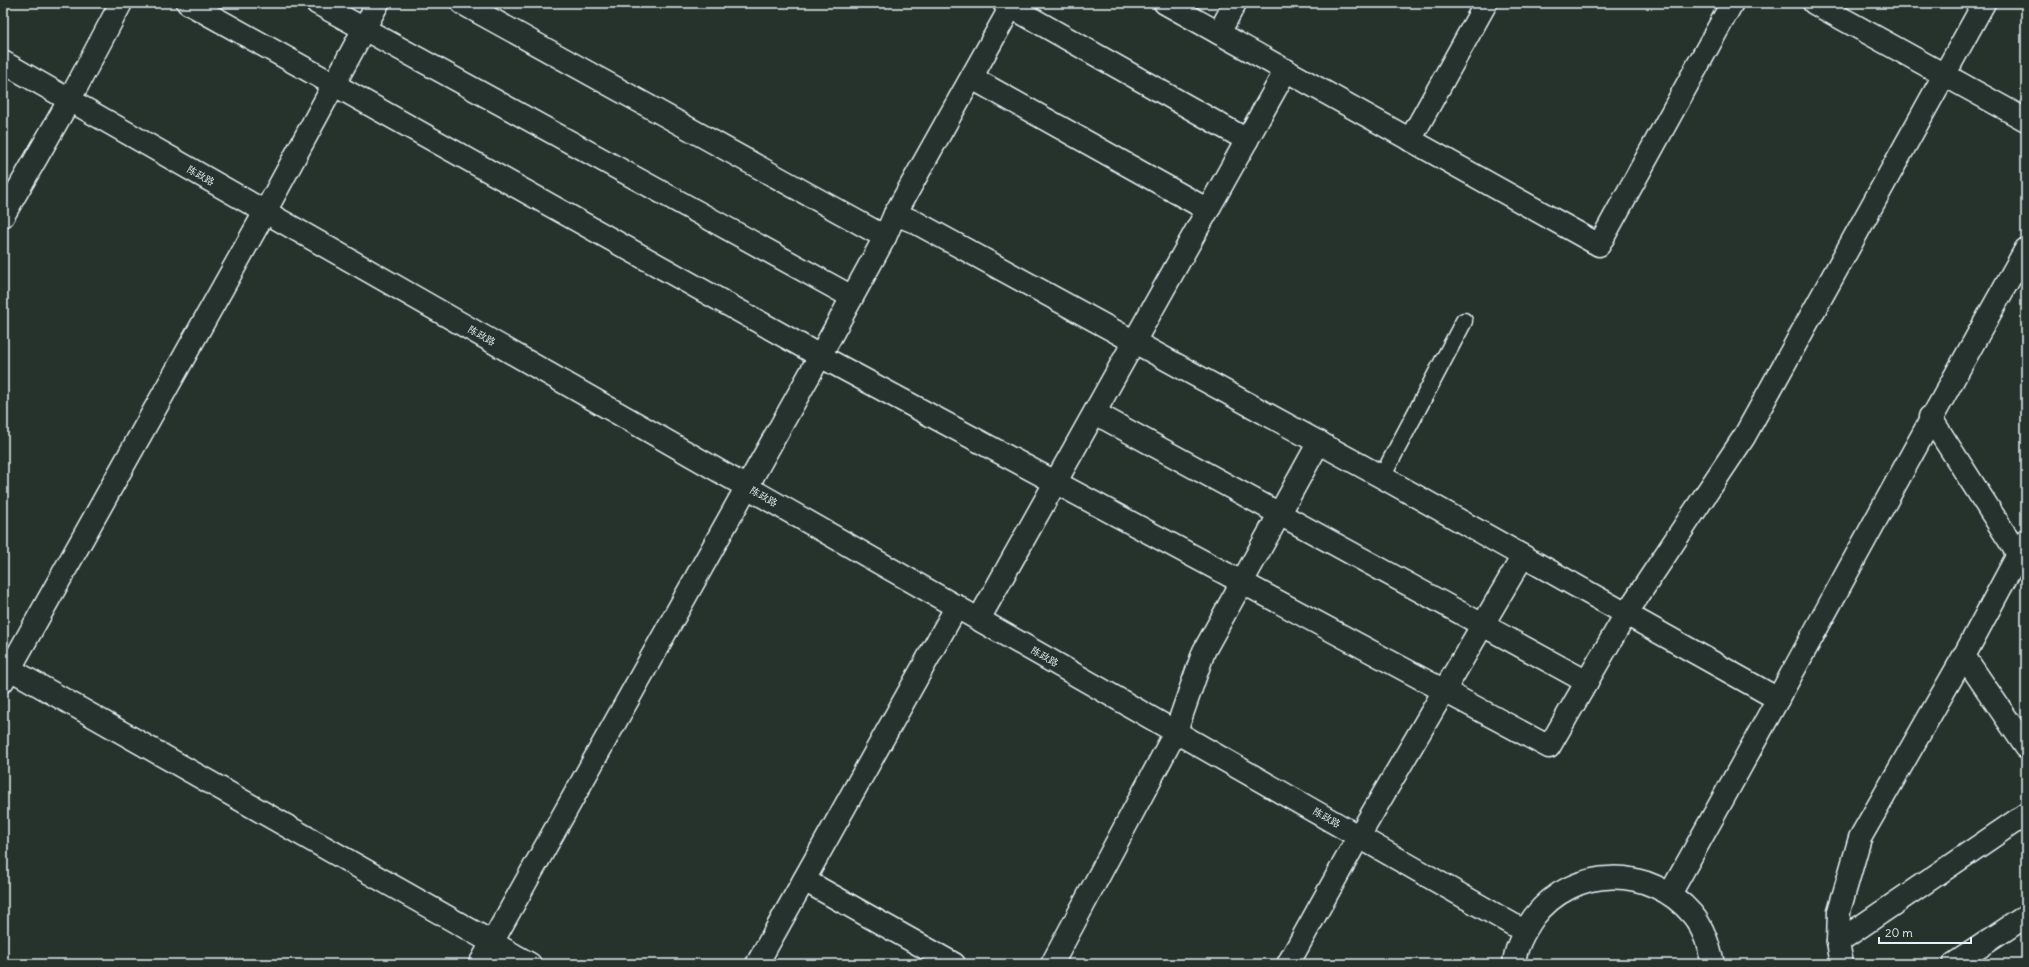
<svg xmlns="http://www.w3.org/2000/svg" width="2029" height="967" viewBox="0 0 2029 967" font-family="Delius,'LXGW WenKai TC',sans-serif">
<rect width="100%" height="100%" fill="#26332d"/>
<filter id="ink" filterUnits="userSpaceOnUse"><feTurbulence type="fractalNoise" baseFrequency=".025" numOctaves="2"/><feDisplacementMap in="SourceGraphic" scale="8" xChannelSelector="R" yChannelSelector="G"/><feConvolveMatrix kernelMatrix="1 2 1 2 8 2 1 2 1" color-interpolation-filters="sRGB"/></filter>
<g filter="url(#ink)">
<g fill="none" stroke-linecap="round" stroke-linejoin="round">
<g stroke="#e8f1f8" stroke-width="19">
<path id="lane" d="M 1382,477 L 1464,321"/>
</g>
<g stroke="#e8f1f8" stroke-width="25">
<g id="street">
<path d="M 188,3 L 820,356 L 1549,747 L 1626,614 L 1744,437 L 1984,3"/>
<path d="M 317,3 L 852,297"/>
<path d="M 462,3 L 885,237"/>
<path d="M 1004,3 L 1247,140"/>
<path d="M 1165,3 L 1599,245 L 1732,3"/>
<path d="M 1814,3 L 2026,120"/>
<path d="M 1219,33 L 1235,3"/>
<path d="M 972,78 L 1208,210"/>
<path d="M 1410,140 L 1486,3"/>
<path d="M 895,214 L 915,222 L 1382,477 L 1778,699"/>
<path d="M 3,216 L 70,99 L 121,3"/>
<path d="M 1095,413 L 1587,682"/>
<path d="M 1930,417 L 2025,565"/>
<path d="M 979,619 L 1286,70"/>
<path d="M 1964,656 L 2026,747"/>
<path d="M 3,665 L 530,964"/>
<path d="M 3,681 L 265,212 L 378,3"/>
<path d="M 804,880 L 954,964"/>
<path d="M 1838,942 L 2026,814"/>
<path d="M 480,964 L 820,356 L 885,237 L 895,214 L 1013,3"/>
<path d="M 757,964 L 957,606"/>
<path d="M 1052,964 L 1176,731 L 1204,651 L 1319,442"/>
<path d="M 1288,964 L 1359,836 L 1523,556"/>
<path d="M 1842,964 L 1838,942 L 1839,911 L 1860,838 L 1964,656 L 2026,540"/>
<path d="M 1954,964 L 2026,916"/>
</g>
</g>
<g stroke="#e8f1f8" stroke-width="25">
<g id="secondary">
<path d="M 3,62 L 1524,931"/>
<path d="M 1670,894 C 1790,680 1905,463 2026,249"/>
<path d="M 1514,964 C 1515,948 1525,930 1534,917 C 1574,865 1650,865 1692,914 C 1704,928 1709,947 1713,964"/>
</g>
</g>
<use href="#lane" stroke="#26332d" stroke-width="16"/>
<use href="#street" stroke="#26332d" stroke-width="22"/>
<use href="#secondary" stroke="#26332d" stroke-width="22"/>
</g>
</g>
<g text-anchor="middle" stroke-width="3" stroke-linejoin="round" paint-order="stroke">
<g font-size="10" fill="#e8f1f8" stroke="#26332d">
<text transform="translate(201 175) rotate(30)" y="4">陈政路</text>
<text transform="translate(482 335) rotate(30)" y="4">陈政路</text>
<text transform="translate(764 496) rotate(30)" y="4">陈政路</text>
<text transform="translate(1045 656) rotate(30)" y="4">陈政路</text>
<text transform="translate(1327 817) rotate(30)" y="4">陈政路</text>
</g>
</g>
<rect width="2029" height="967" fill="none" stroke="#26332d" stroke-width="16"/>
<rect x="8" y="8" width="2013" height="951" fill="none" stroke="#e8f1f8" stroke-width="1.5" filter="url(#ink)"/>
<path d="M1879 937v6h92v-6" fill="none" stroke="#e8f1f8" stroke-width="2"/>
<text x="1885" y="937" font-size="12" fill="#e8f1f8" stroke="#26332d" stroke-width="3" paint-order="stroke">20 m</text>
</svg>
